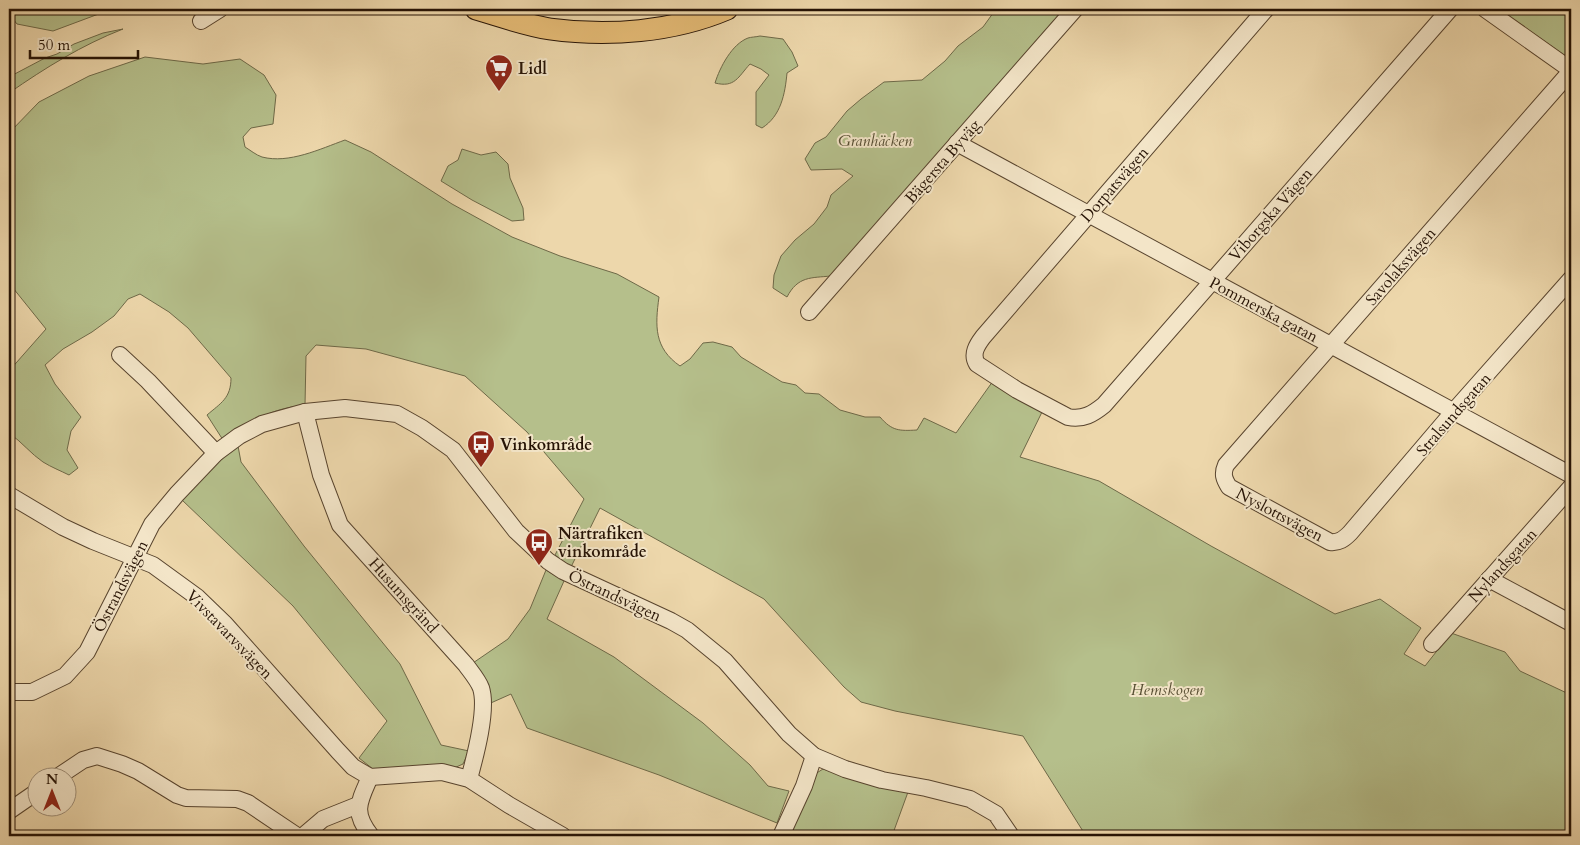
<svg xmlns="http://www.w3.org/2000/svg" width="1580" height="845" viewBox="0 0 1580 845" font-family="Cardo,serif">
<rect width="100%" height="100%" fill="#edd7ab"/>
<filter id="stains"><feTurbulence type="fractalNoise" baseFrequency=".004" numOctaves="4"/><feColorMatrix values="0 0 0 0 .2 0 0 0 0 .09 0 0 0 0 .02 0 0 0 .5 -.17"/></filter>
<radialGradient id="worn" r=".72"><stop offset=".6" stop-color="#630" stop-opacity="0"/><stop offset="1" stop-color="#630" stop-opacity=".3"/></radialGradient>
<g fill="#b5bf8b" stroke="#6e6948">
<path d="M 9,9 L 112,9 L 53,31 L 17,24 L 9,14 Z"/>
<path d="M 996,9 L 1064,9 L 831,276 C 811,278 798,276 787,297 L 773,288 L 774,275 L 781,256 L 795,240 L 814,224 L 827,207 L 831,195 L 853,176 L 842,169 L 811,170 L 805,159 L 815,143 L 826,137 L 847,111 L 861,99 L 884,82 L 922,80 L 945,61 L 958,46 L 983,27 Z"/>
<path d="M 1499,9 L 1571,9 L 1571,60 Z"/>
<path d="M 123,29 C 82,45 45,68 9,93 L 9,77 L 45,58 L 57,54 L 74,44 L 103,33 Z"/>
<path d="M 760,36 L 783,39 L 792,52 L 798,66 L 787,73 C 785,94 781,116 762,128 L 756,125 L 756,92 L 769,75 L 761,69 L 750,64 C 738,77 735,88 715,83 C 720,67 732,44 748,38 C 751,37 756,37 760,36 Z"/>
<path d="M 145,57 L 203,64 L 240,59 L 264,75 L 276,95 L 273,124 L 251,128 L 243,137 L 245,147 C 250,150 256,155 262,157 C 289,164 320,149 345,140 L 371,152 L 452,204 L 512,237 L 560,256 L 617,274 L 659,297 C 655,326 654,348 680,366 L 690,359 L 703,343 L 713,342 L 732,347 L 741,357 L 782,382 L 796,385 L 805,393 L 819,394 L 840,410 L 865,417 L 880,417 C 892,431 899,431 917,430 L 924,418 L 956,433 L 993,381 L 1043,410 L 1020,457 L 1099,481 L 1211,546 L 1335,614 L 1380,599 L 1421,628 L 1404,654 L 1425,666 L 1451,633 L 1505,652 L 1520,671 L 1571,695 L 1571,836 L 1249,836 L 1244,833 L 1230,836 L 1086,836 L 1023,736 L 895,711 L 861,702 L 844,687 L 764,599 L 600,508 L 571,567 L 555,555 L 584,499 L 527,432 L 465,376 L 366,349 L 316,345 L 306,356 L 305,405 C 269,409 252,421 223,440 L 207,415 C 221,403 231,398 231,378 L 188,328 L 169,312 L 140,294 L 128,299 L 114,316 L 92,332 L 63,349 L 45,365 L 55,384 L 81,417 L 71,431 L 67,450 L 78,468 L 69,475 C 61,471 51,467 43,462 C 31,454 22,442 9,433 L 9,371 L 46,329 L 9,283 L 9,133 L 39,102 L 89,76 Z"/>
<path d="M 462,149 L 481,155 L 496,152 L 508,164 L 510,178 L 523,208 L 524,220 L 512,221 L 472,200 L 441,181 L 448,166 L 458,160 Z"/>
<path d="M 238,446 L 241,462 L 304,546 L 400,664 L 441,745 L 469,751 L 463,764 L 454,768 L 373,769 L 359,758 L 387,721 L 293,606 L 182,500 L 224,456 Z"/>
<path d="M 546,570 L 564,581 L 547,619 L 614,657 L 703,723 L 750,765 L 768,786 L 789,791 L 777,823 L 659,775 L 527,728 L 511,694 L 484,706 L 470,665 L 508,639 L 530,609 Z"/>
<path d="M 823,769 L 908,792 L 892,836 L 790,836 L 815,774 Z"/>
</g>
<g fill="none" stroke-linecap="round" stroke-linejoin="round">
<g stroke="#58442e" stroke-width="18">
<g id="minor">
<path d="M 1266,9 L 983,337 C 977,345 971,354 977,364 L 1017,390 L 1068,417 C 1083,420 1093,414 1104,405 L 1450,9"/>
<path d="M 1485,9 L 1571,70"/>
<path d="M 201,21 L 220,9"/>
<path d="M 1571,71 L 1226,465 C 1222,474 1224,479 1229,487 L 1330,542 C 1339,543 1344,539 1350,533 L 1454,411 L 1571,279"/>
<path d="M 957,143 L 1571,475"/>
<path d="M 809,312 L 1075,9"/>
<path d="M 120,355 L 148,381 L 216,453"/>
<path d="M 305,412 L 321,475 L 340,525 L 466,665 C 471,672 478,680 481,688 C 488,710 475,757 469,779"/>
<path d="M 9,495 L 63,527 L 93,541 L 153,565 L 197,597 L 225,624 L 338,751 L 353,767 L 370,777 C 359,802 352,812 371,836"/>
<path d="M 1489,579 L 1571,623"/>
<path d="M 1432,644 L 1571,487"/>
<path d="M 9,692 L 32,692 L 65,676 L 87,652 L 152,524 L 177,494 L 216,453 L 239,436 L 262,424 L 305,412 L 345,408 L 397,414 L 422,428 L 453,450 L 516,531 L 548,561 L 563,571 L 671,621 L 687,630 L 725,661 L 789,734 L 814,756 L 845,769 L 882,780 L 926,788 L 970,799 L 996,814 L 1011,836"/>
<path d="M 370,777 L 442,772 L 469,779 L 509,805 L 563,836"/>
<path d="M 56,778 L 83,760 L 97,756 L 122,764 L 138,771 L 177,795 L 186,798 L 237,799 L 248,803 L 297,836"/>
<path d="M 9,811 L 38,791"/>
<path d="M 303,836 L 323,819 L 358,805"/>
<path d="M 781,836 L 804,786 L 814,756"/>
</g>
</g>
<g stroke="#261305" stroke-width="23">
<path id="major" d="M 476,9 C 500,16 525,25 550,29 C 608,37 673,32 727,9"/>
</g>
<use href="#minor" stroke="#f3e5c8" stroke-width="16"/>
<use href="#major" stroke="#e6bc76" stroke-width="21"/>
</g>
<defs>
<g id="supermarket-pin" transform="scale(1.4375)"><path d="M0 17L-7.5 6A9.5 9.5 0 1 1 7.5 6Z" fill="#8f2418" stroke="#f3e5c8"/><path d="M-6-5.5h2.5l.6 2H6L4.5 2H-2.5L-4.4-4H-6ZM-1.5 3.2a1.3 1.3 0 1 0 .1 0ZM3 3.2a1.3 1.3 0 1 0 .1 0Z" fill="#fff"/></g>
<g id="bus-pin" transform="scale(1.4375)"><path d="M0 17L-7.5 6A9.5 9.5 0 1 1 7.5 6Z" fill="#8f2418" stroke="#f3e5c8"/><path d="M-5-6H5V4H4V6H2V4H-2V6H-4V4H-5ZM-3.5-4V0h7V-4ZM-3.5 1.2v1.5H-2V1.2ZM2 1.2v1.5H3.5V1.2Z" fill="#fff"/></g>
</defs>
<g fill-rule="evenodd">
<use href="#supermarket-pin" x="499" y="68"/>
<use href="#bus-pin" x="481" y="444"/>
<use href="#bus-pin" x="539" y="542"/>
</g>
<g text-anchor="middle" stroke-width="4" stroke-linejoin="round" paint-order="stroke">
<g font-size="16" font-weight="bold" fill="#261305" stroke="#f3e5c8" text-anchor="start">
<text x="518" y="74">Lidl</text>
<text x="500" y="450">Vinkområde</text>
<text x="558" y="539">Närtrafiken<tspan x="558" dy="18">vinkområde</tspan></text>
</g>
<g font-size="16" font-style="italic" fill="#584f34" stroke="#f3e5c8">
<text x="875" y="146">Granhäcken</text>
<text x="1167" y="695">Hemskogen</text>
</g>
<g font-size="16" fill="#261305" stroke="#f3e5c8">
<text transform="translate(942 161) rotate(-49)" y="6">Bägersta Byväg</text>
<text transform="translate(1114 184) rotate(-49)" y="6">Dorpatsvägen</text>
<text transform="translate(1270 214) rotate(-49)" y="6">Viborgska Vägen</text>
<text transform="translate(1400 266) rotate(-49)" y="6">Savolaksvägen</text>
<text transform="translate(1264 309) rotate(28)" y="6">Pommerska gatan</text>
<text transform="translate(1453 414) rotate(-49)" y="6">Stralsundsgatan</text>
<text transform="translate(1280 514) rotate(28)" y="6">Nyslottsvägen</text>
<text transform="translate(1502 565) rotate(-48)" y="6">Nylandsgatan</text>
<text transform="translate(120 586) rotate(-63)" y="6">Östrandsvägen</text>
<text transform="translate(404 595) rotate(48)" y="6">Husumsgränd</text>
<text transform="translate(615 595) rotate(25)" y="6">Östrandsvägen</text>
<text transform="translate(230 634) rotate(46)" y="6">Vivstavarvsvägen</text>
</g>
</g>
<rect width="1580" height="845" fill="none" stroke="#edd7ab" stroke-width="30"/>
<rect x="10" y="10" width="1560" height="825" fill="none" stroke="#261305" stroke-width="2.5"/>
<rect x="15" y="15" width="1550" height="815" fill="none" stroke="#261305"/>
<g transform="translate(52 792)"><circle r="24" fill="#f3e5c8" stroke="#a1917a"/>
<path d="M0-4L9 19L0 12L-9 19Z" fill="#8f2418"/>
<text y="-8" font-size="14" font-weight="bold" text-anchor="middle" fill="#261305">N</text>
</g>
<path d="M30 50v8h108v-8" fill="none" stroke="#261305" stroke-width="2.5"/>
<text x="38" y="50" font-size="15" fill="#261305" stroke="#f3e5c8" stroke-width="4" paint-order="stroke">50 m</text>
<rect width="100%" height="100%" filter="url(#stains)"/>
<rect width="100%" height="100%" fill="url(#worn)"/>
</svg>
